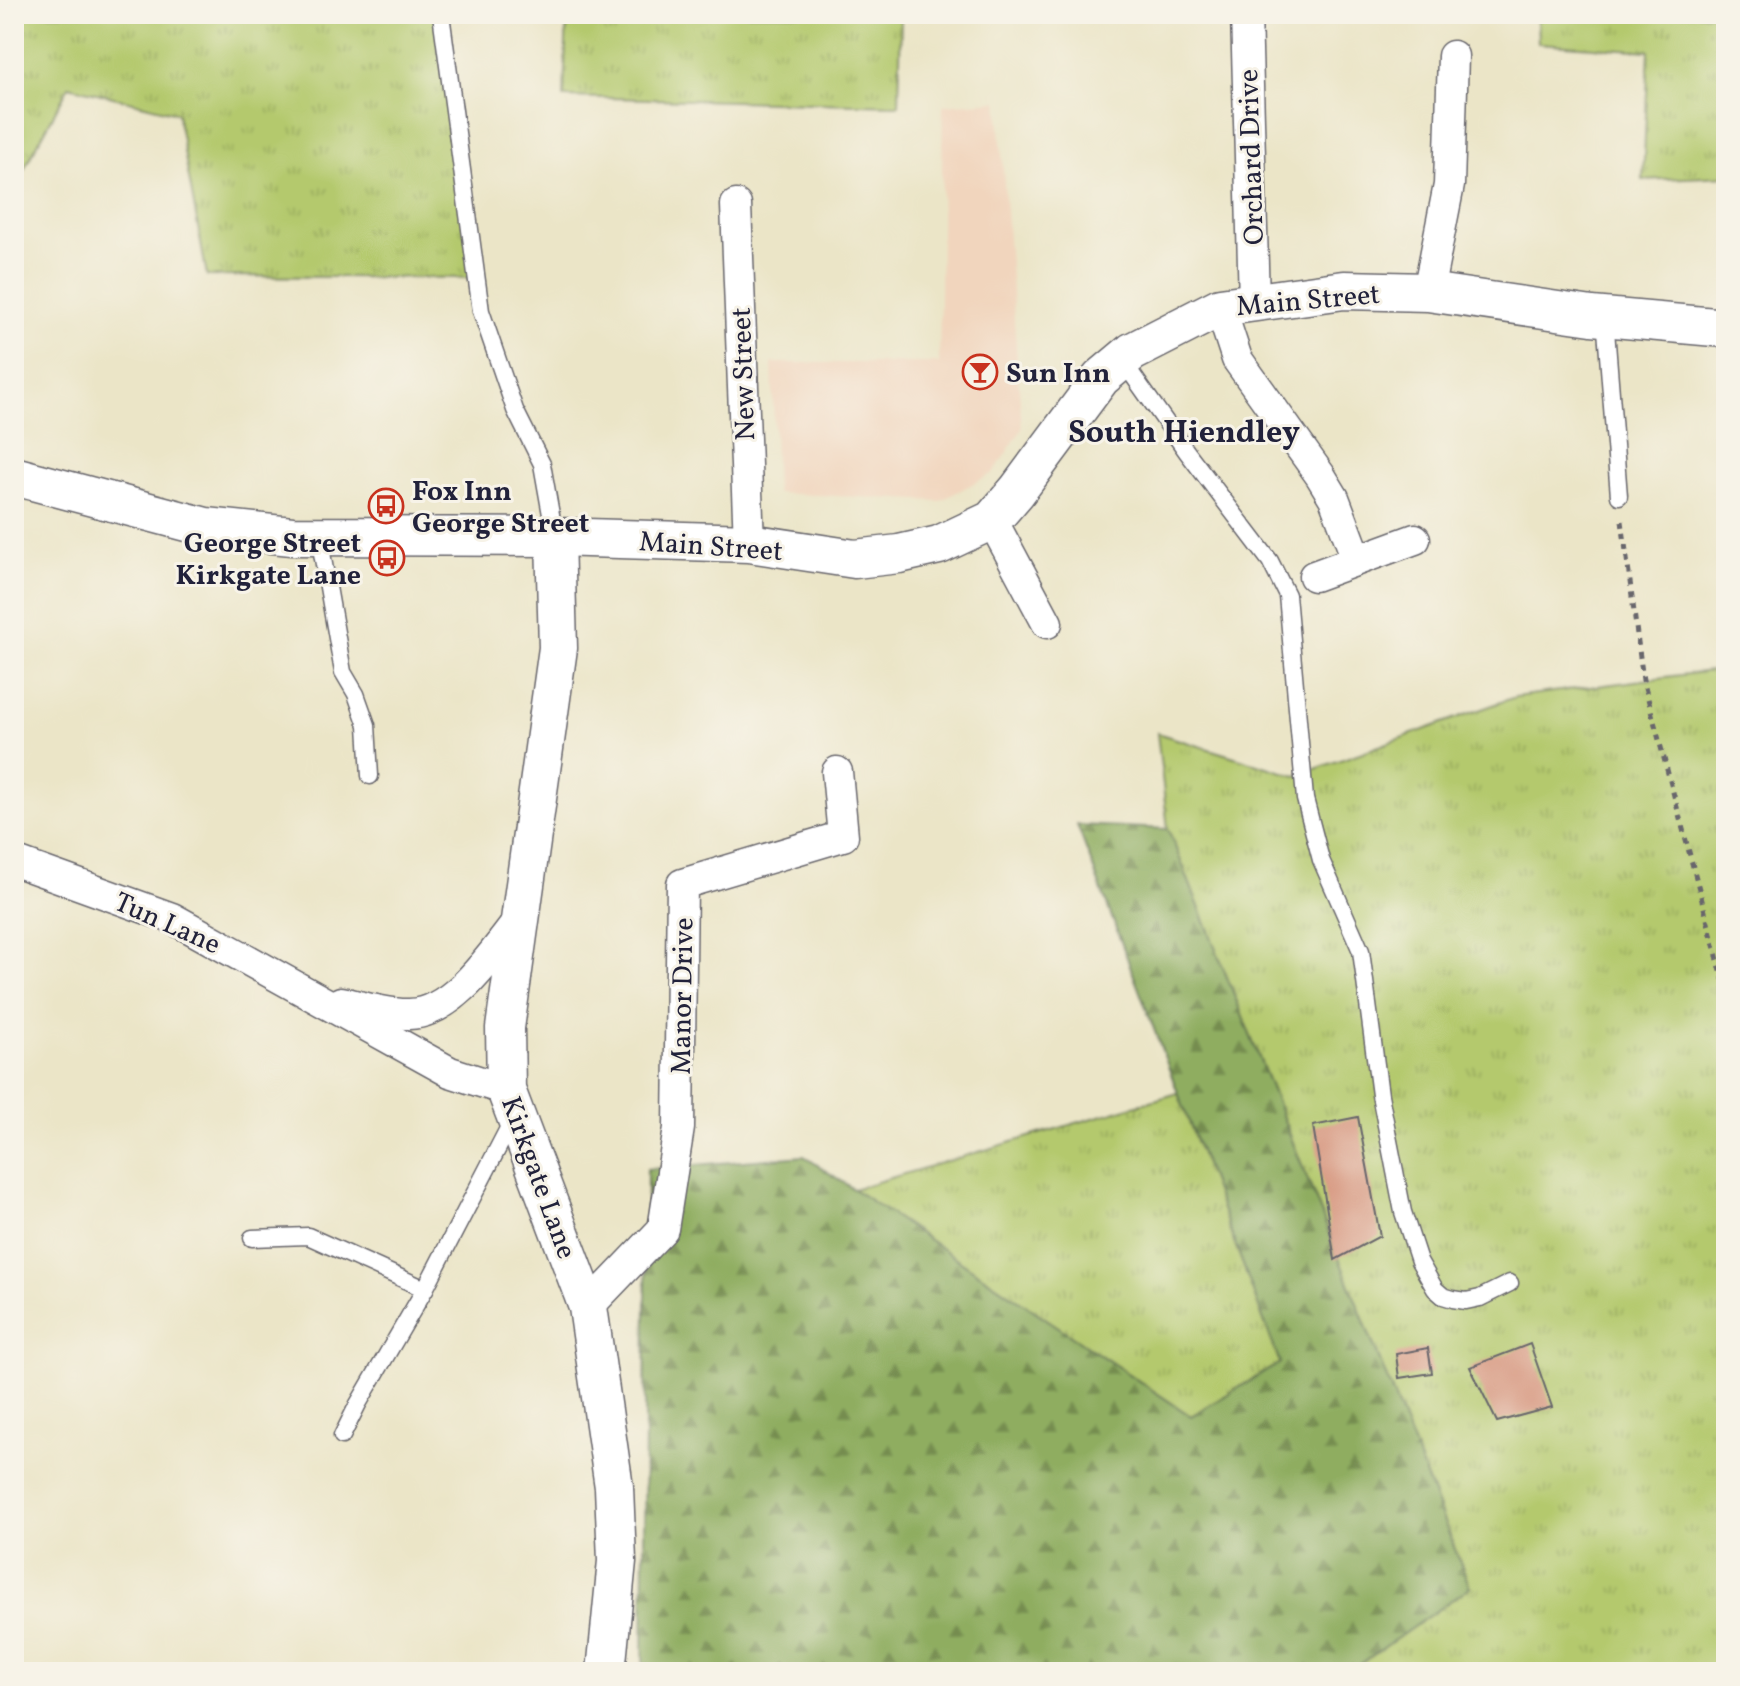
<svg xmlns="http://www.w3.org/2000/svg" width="1740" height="1686" viewBox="0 0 1740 1686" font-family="Vollkorn,serif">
<defs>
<pattern id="grass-tufts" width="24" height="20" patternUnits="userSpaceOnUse" patternTransform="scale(2)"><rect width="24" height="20" fill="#b4c96d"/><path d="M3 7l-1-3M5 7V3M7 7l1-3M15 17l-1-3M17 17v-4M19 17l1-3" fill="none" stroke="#9aac5f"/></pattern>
<pattern id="forest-firs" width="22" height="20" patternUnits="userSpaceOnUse" patternTransform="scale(2)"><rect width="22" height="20" fill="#8fad60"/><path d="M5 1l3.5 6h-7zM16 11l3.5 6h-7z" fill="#748c50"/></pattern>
</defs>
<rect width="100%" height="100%" fill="#f7f3e8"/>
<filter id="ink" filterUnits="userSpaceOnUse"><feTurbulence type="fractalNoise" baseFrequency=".0125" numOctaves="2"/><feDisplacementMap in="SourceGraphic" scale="16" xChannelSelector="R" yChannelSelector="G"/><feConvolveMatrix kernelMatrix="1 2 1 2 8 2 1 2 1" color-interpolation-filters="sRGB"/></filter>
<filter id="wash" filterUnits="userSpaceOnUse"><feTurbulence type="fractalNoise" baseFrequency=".006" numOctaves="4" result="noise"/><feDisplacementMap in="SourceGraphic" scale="32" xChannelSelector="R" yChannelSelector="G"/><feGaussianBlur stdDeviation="1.8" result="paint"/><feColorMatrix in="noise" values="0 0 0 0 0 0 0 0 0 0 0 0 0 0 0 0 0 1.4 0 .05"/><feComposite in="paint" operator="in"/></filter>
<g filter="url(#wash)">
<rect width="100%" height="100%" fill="#ebe5c7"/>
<path fill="#f1d5bd" d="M 998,101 L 1022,429 L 993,473 L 940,501 L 776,493 L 772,363 L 939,363 L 943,105 Z"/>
<g fill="url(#grass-tufts)" stroke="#6b7654" stroke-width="2">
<path d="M 14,14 L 447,14 L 475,278 L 207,276 L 177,113 L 69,86 L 14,188 Z"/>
<path d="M 567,14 L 901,14 L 899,105 L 564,97 Z"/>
<path d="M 1537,14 L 1726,14 L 1726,176 L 1643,180 L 1649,51 L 1538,43 Z"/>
<path d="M 1726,669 L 1726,1672 L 1349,1672 L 1470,1587 L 1168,829 L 1157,733 L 1296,776 L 1515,697 Z"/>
<path d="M 1178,1093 L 1280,1363 L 1191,1416 L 853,1189 Z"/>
</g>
<path fill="url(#forest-firs)" stroke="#58684e" stroke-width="2" d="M 1077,825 L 1168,829 L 1470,1587 L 1349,1672 L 643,1672 L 647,1169 L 804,1156 L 1191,1416 L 1280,1363 Z"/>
<g id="blocks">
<g fill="#d6947d">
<path d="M 1358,1117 L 1380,1236 L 1335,1260 L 1313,1126 Z"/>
<path d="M 1530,1344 L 1552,1407 L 1497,1422 L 1470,1367 Z"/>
<path d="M 1428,1348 L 1432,1373 L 1399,1378 L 1396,1354 Z"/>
</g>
</g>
</g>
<g filter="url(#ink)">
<use href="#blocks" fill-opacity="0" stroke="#68666c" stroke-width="2"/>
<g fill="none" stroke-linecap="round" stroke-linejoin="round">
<g stroke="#68666c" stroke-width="19">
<g id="service">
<path d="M 441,14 L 481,311 L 515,410 L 542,464 L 555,537"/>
<path d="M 1605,317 L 1619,496"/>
<path d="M 1122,360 L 1187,452 L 1270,561 L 1287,595 L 1305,799 L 1321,860 L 1361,951 L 1380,1095 L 1403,1212 L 1419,1261 L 1435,1289 L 1443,1296 L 1453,1299 L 1466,1301 L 1480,1298 L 1510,1283"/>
<path d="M 319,536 L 343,672 L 356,694 L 367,725 L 370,776"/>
<path d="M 252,1238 L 308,1236 L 425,1289"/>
<path d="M 342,1436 L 358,1404 L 425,1289 L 513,1119"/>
</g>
</g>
<g stroke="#68666c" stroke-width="33">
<g id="minor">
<path d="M 1246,14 L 1254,301"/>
<path d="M 736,205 L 749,543"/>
<path d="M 1428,292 L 1449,185 L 1453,56"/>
<path d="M 1220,307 L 1237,359 L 1320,475 L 1334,498 L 1357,559"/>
<path d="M 992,520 L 1047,623"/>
<path d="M 1314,576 L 1415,539"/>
<path d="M 14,861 L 172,918 L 450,1072 L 506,1090"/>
<path d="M 341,1002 C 362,1006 387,1015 409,1014 C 455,1013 494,951 520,919"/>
<path d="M 588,1307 L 663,1229 L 679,1128 L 682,884 L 843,836 L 837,772"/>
</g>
</g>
<g stroke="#68666c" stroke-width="41">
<g id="tertiary">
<path d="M 14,476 L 206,527 L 292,536 L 555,537 L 749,543 L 855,559 L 899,554 L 939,545 L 992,520 L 1017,491 L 1101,378 L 1132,352 L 1220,307 L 1344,290 L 1428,292 L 1592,316 L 1726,328"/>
<path d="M 555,537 L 558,648 L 505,1028 L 506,1090 L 588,1307 L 614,1487 L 617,1561 L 606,1672"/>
</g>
</g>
<path stroke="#68666c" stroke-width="5" stroke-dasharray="6 6" stroke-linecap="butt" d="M 1622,521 L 1643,680 L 1726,990"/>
<use href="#service" stroke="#fff" stroke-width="16"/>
<use href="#minor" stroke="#fff" stroke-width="30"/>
<use href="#tertiary" stroke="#fff" stroke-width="38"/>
</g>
</g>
<defs>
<g id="bar-ring" transform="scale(1.8)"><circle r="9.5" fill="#f7f3e8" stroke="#c8321e" stroke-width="1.5"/><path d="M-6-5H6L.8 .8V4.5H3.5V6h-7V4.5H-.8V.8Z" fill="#c8321e"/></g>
<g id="bus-ring" transform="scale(1.8)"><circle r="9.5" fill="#f7f3e8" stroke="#c8321e" stroke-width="1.5"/><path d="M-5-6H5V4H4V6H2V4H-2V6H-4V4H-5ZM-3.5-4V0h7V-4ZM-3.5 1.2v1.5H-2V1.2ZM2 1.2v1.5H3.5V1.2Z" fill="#c8321e"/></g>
</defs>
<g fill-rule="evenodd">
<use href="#bar-ring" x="980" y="372"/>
<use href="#bus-ring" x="386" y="506"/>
<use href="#bus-ring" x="387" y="558"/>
</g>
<g text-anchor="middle" stroke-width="6" stroke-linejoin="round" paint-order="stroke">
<g font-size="28" fill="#22223b" stroke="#f7f3e8">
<text transform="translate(1250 157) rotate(-92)" y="10">Orchard Drive</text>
<text transform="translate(1308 299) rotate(-5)" y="10">Main Street</text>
<text transform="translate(742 374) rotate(-92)" y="10">New Street</text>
<text transform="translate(711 545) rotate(4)" y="10">Main Street</text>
<text transform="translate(168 922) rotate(24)" y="10">Tun Lane</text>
<text transform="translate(681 996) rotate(-89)" y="10">Manor Drive</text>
<text transform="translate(540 1177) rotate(70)" y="10">Kirkgate Lane</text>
</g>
<g font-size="28" font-weight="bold" fill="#22223b" stroke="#f7f3e8" text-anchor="start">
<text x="1006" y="382">Sun Inn</text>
<text x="412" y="500">Fox Inn<tspan x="412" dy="32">George Street</tspan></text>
<text x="361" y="552" text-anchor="end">George Street<tspan x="361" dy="32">Kirkgate Lane</tspan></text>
</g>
<g font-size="32" font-weight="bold" fill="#22223b" stroke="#f7f3e8">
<text x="1184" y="442">South Hiendley</text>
</g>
</g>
<rect width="1740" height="1686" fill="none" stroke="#f7f3e8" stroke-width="48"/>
</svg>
